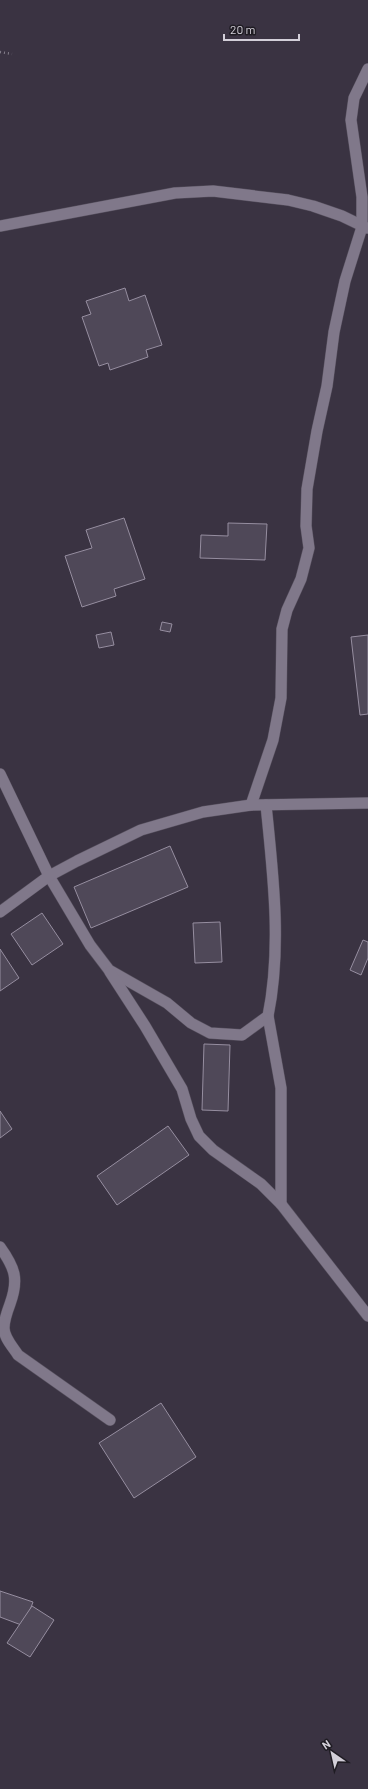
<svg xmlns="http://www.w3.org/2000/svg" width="368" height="1789" viewBox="0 0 368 1789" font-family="Barlow,sans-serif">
<rect width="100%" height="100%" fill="#3a3342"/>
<g fill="#4f4858" stroke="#968ea0">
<path d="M 125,288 L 129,301 L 145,295 L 162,345 L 146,350 L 148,357 L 110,370 L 108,363 L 99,366 L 82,317 L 91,314 L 86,301 Z"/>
<path d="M 124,518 L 145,579 L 114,589 L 116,596 L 82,607 L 65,556 L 92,548 L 86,530 Z"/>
<path d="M 228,523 L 267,524 L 265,560 L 200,558 L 201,535 L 228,536 Z"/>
<path d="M 162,622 L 172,624 L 170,632 L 160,630 Z"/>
<path d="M 111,632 L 114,645 L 99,648 L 96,635 Z"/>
<path d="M 368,635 L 368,714 L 360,715 L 351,637 Z"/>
<path d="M 170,846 L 188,887 L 91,928 L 74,887 Z"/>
<path d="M 42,913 L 63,944 L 32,965 L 11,934 Z"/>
<path d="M 220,922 L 222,962 L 195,963 L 193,923 Z"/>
<path d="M 363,940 L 368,942 L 368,958 L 361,975 L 350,970 Z"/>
<path d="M 0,949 L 19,978 L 0,991 Z"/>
<path d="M 204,1044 L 230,1045 L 228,1111 L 202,1110 Z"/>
<path d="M 0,1111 L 12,1129 L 0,1138 Z"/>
<path d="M 168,1126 L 189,1155 L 117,1205 L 97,1176 Z"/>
<path d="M 161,1403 L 196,1457 L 134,1498 L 99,1443 Z"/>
<path d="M 0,1591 L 33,1602 L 24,1626 L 0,1617 Z"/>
<path d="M 32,1606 L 54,1620 L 30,1657 L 7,1643 Z"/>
</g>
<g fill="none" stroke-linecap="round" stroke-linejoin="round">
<g stroke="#56505e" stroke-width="12">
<g id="minor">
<path d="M 0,226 L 175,193 L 213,191 L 288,200 L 313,206 L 342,216 L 367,228"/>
<path d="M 0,774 L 49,876 L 90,945 L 109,970 L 167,1003 L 191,1023 L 210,1033 L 242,1035 L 268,1016 C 282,947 273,874 266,805"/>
<path d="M 251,805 L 273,740 L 281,698 L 282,629 L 287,610 L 301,579 L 309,548 L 306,526 L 307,489 L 317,431 L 327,386 L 334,332 L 345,281 L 362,227 L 362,197 L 351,120 L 354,98 L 368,69"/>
<path d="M 0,912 L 49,876 L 77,861 L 141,830 L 203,812 L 251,805 L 368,803"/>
<path d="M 110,972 L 145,1026 L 182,1089 L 191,1119 L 199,1136 L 213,1150 L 261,1184 L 281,1204 L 368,1316"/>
<path d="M 268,1016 L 281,1088 L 281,1204"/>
<path d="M 0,1247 C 15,1268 19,1279 10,1304 C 7,1312 4,1320 4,1328 C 4,1338 13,1347 18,1355 L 110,1420"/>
</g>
</g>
<path stroke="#847f8b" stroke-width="2.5" stroke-dasharray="1 3" stroke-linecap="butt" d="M 0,52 L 12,54"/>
<use href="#minor" stroke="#80788a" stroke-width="11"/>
</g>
<g transform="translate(332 1753) rotate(326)" stroke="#1f1c23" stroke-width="3" paint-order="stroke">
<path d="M0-3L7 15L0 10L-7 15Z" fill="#d3cfd9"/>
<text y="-6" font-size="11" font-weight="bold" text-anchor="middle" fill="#d3cfd9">N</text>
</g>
<path d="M224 34v6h75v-6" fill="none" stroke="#d3cfd9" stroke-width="2"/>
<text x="230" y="34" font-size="12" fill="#d3cfd9" stroke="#1f1c23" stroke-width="3" paint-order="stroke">20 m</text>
</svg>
